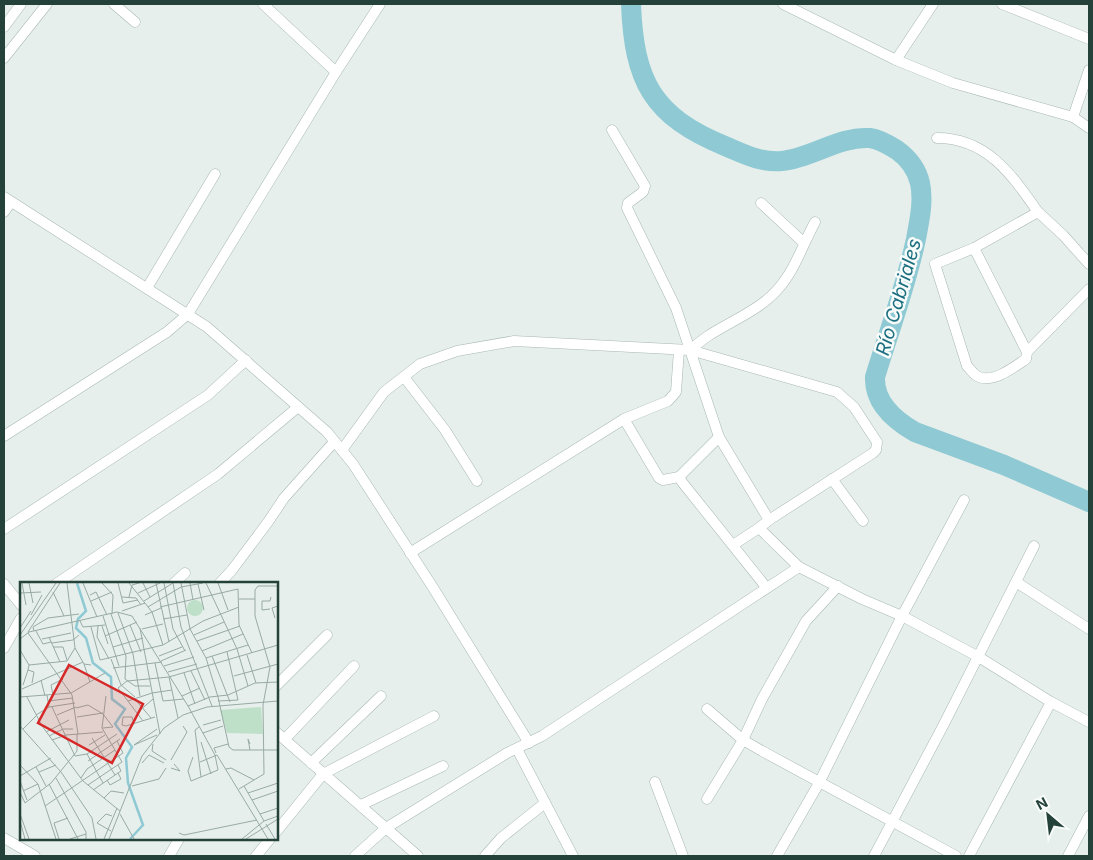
<svg xmlns="http://www.w3.org/2000/svg" width="1093" height="860" viewBox="0 0 1093 860" font-family="Inter,sans-serif">
<rect width="100%" height="100%" fill="#e6efeb"/>
<g fill="none" stroke-linecap="round" stroke-linejoin="round">
<path stroke="#8ec9d4" stroke-width="20" d="M 631,4 C 634,81 652,116 725,146 C 744,154 761,163 782,161 C 812,158 839,136 870,138 C 879,139 889,145 897,150 C 908,158 917,170 920,183 C 924,202 919,222 916,239 C 906,286 889,331 875,377 C 874,402 894,420 915,432 L 1004,465 L 1089,502"/>
<g stroke="#a8b8b2" stroke-width="11">
<g id="minor">
<path d="M 114,4 L 135,22"/>
<path d="M 263,4 L 336,72"/>
<path d="M 783,4 L 896,60 L 953,83 L 1073,117 L 1089,128"/>
<path d="M 1002,4 L 1089,39"/>
<path d="M 4,27 L 21,4"/>
<path d="M 4,58 L 47,4"/>
<path d="M 896,60 L 933,4"/>
<path d="M 1073,117 L 1089,70"/>
<path d="M 612,130 L 645,186 L 643,192 L 628,203 L 627,208 L 676,308 L 719,437 L 769,520 L 759,528 L 799,567 L 862,599 L 902,616 L 977,656 L 1051,702 L 1089,722"/>
<path d="M 937,138 C 987,138 1012,175 1038,212"/>
<path d="M 4,197 L 207,327 L 327,432 L 353,464 L 432,586 L 529,743"/>
<path d="M 761,203 L 804,243"/>
<path d="M 4,212 L 11,202"/>
<path d="M 974,248 L 1027,352 L 1026,359 C 1014,367 994,383 979,377 C 974,375 971,370 967,366 L 935,264 L 974,248 L 1038,212 L 1063,235 L 1089,264"/>
<path d="M 147,288 L 215,174"/>
<path d="M 690,350 C 696,345 702,340 708,336 C 731,321 760,310 778,289 C 795,270 803,244 815,222"/>
<path d="M 1027,352 L 1089,289"/>
<path d="M 404,377 L 445,430 L 477,481"/>
<path d="M 624,419 L 659,478 L 663,480 L 679,477"/>
<path d="M 4,436 L 167,332 L 188,314 L 336,72 L 380,4"/>
<path d="M 719,437 L 679,477 L 682,482 L 766,587"/>
<path d="M 342,450 L 384,392 L 420,364 L 457,351 L 514,341 L 690,350 L 837,392 L 854,407 L 877,442 L 876,450 L 873,453 L 769,520"/>
<path d="M 832,479 L 863,521"/>
<path d="M 4,529 L 208,395 L 246,360"/>
<path d="M 733,545 L 759,528"/>
<path d="M 410,553 L 624,419 L 668,401 L 676,392 L 679,350"/>
<path d="M 1016,582 L 1089,629"/>
<path d="M 4,584 L 21,605"/>
<path d="M 56,584 L 218,474 L 298,407"/>
<path d="M 173,584 L 185,573"/>
<path d="M 219,584 L 232,570 L 268,522 L 284,498 L 334,442"/>
<path d="M 4,648 L 21,618"/>
<path d="M 276,686 L 327,635"/>
<path d="M 707,709 L 743,740 L 762,751 L 956,856"/>
<path d="M 276,732 L 418,856"/>
<path d="M 285,739 L 354,666"/>
<path d="M 517,749 L 573,856"/>
<path d="M 311,763 L 381,696"/>
<path d="M 655,782 L 683,856"/>
<path d="M 707,799 L 743,740 L 762,699 L 806,621 L 838,586"/>
<path d="M 361,805 L 443,766"/>
<path d="M 276,832 L 323,774 L 434,716"/>
<path d="M 4,838 L 35,856"/>
<path d="M 169,856 L 179,839"/>
<path d="M 256,856 L 270,839"/>
<path d="M 355,856 L 386,828 L 507,753 L 542,736 L 799,567"/>
<path d="M 485,856 L 501,838 L 545,803"/>
<path d="M 777,856 L 819,783 L 902,616 L 964,500"/>
<path d="M 874,856 L 944,724 L 1034,546"/>
<path d="M 969,856 L 1051,702"/>
<path d="M 1068,856 L 1089,816"/>
</g>
</g>
<use href="#minor" stroke="#fff" stroke-width="10"/>
</g>
<g text-anchor="middle" stroke-width="5" stroke-linejoin="round" paint-order="stroke">
<g font-size="19" font-style="italic" fill="#1c6f80" stroke="#f7fbf9">
<text transform="translate(898 297) rotate(-74)" y="7">Río Cabriales</text>
</g>
</g>
<g transform="translate(20 582)">
<rect width="258" height="258" fill="#e6efeb"/>
<path d="M167 26a8 8 0 1 1 16 0a8 8 0 1 1-16 0ZM 241,125 L 243,152 L 207,151 L 200,128 Z" fill="#bfe0c8"/>
<path fill="none" stroke="#8ec9d4" stroke-width="2.5" d="M 57,1 L 66,29 L 58,37 L 56,46 L 66,56 L 73,81 L 91,95 L 92,117 L 105,127 L 95,142 L 112,165 L 106,176 L 108,201 L 123,243 L 110,257"/>
<path fill="none" stroke="#98aaa4" stroke-width="1" d="M 2,1 L 6,23M 9,1 L 13,21M 63,1 L 77,35M 82,1 L 93,13 L 92,32M 98,1 L 103,21 L 118,18M 109,1 L 132,30 L 143,63M 123,1 L 130,15M 136,1 L 149,60M 144,1 L 153,47 L 165,69M 153,1 L 161,45 L 192,124M 161,1 L 170,47 L 186,76 L 198,115 L 209,165 L 213,168 L 258,168M 170,1 L 173,18M 186,1 L 217,67 L 228,104M 198,1 L 208,28M 178,2 L 184,28M 33,10 L 44,34M 0,11 L 21,10M 118,11 L 140,1M 70,13 L 76,10 L 87,33M 102,15 L 116,16 L 121,23M 109,15 L 112,3 L 119,1M 219,17 L 235,17M 71,19 L 92,10M 124,19 L 153,1M 128,25 L 161,5 L 183,1M 140,25 L 218,7 L 219,43 L 232,71M 250,27 L 242,28 L 242,19 L 250,19 L 251,15M 102,29 L 125,21M 98,31 L 113,72 L 120,114M 91,32 L 106,74 L 105,97 L 115,104 L 130,104M 11,33 L 22,13M 125,33 L 141,26M 83,34 L 99,84M 255,36 L 252,26 L 258,24M 143,37 L 167,33M 60,39 L 63,45 L 85,43M 110,43 L 121,70M 78,44 L 77,55 L 89,77M 82,44 L 88,62M 71,45 L 80,78 L 143,63 L 183,39 L 219,25M 0,46 L 11,29M 120,46 L 140,152M 122,47 L 143,42M 14,49 L 13,45 L 28,36 L 59,32M 16,49 L 23,62 L 31,60M 8,50 L 40,1M 8,51 L 52,113 L 58,152M 0,53 L 36,1M 174,53 L 204,40M 85,54 L 117,40M 29,55 L 40,80M 0,57 L 9,50 L 97,30 L 112,34 L 168,124 L 195,173 L 198,188 L 171,199 L 168,189 L 173,175M 22,57 L 51,51M 177,59 L 220,44M 32,61 L 53,58 L 59,53M 33,65 L 43,65 L 47,78M 93,65 L 123,56M 55,66 L 64,82 L 71,83M 0,68 L 9,83 L 8,88M 182,69 L 223,52M 227,73 L 236,101M 139,74 L 162,65M 192,74 L 210,120M 186,76 L 228,63M 91,77 L 101,103 L 115,115M 141,79 L 166,68M 135,81 L 143,119 L 164,117M 64,82 L 70,100M 9,83 L 47,79 L 55,66 L 47,1M 144,84 L 174,75M 93,86 L 142,80M 171,89 L 185,118M 148,90 L 177,82M 164,91 L 175,122M 214,94 L 258,82M 149,95 L 158,136M 21,98 L 25,114M 3,103 L 8,88 L 14,90 L 12,101M 2,107 L 63,80M 27,113 L 29,125 L 55,121M 33,113 L 31,103 L 43,97M 162,114 L 180,106M 0,115 L 51,111 L 85,91M 7,115 L 22,144 L 63,199 L 100,229M 114,116 L 131,136M 28,119 L 53,116M 108,119 L 132,111 L 152,108M 198,119 L 218,118 L 207,70M 168,124 L 190,115 L 208,113 L 235,101 L 258,100M 32,125 L 55,174 L 67,172 L 97,152M 56,126 L 68,123 L 83,132 L 93,145 L 83,146M 118,130 L 133,117M 16,133 L 29,125M 37,133 L 56,125M 57,135 L 83,131M 123,139 L 98,106 L 107,99 L 149,95 L 258,63M 183,143 L 201,138M 0,144 L 41,190 L 72,236 L 76,257M 106,144 L 135,135M 106,144 L 102,143 L 103,135 L 112,135 L 114,141M 179,145 L 175,148 L 181,195M 3,147 L 16,134M 137,147 L 114,163 L 137,153M 26,150 L 49,138M 183,151 L 203,144M 29,154 L 43,147 L 53,147M 72,156 L 95,193M 32,158 L 46,153 L 83,150M 181,160 L 191,192M 133,162 L 132,169 L 146,178M 230,162 L 228,157 L 230,168M 69,163 L 85,153M 196,171 L 194,166 L 208,162M 67,172 L 83,201M 151,178 L 167,150 L 163,144M 68,179 L 100,157M 180,180 L 197,173 L 248,257M 122,181 L 129,173 L 144,181M 0,183 L 18,202 L 36,257M 16,185 L 26,204M 151,186 L 160,189 L 154,182M 206,187 L 211,186 L 234,198M 19,190 L 36,183M 0,194 L 31,176M 36,196 L 66,250 L 66,257M 61,196 L 67,187 L 95,168M 87,198 L 90,203 L 101,197 L 98,191M 0,199 L 7,218M 29,202 L 58,257M 68,203 L 102,180 L 82,146 L 86,114M 112,204 L 139,197 L 146,186M 224,204 L 244,239M 219,207 L 244,192 L 243,123 L 250,85 L 235,34 L 235,8 L 238,4 L 258,4M 73,208 L 101,189 L 98,183M 3,209 L 18,202M 0,210 L 5,221 L 31,201 L 57,169 L 57,152M 228,211 L 258,201M 84,216 L 91,209 L 104,211M 232,218 L 258,209M 25,224 L 103,171 L 97,159M 0,232 L 9,257M 100,232 L 114,257M 240,232 L 258,226M 0,239 L 5,257M 246,242 L 255,257M 91,249 L 77,241 L 86,232 L 92,234M 159,251 L 164,253 L 237,238M 39,257 L 34,241 L 48,236M 50,257 L 66,252M 84,257 L 97,226M 89,257 L 122,174 L 144,146 L 163,133 L 187,125 L 258,119M 222,257 L 244,239 L 258,234M 226,257 L 258,237"/>
<path fill="#d62828" fill-opacity="0.15" stroke="#d62828" stroke-width="2.5" d="M 49,83 L 123,122 L 92,181 L 18,141 Z"/>
<rect width="258" height="258" fill="none" stroke="#24423a" stroke-width="2.5"/>
</g>
<rect width="1093" height="860" fill="none" stroke="#24423a" stroke-width="10"/>
<g transform="translate(1048 815) rotate(332)" stroke="#f7fbf9" stroke-width="4" paint-order="stroke">
<path d="M0-4L9 19L0 12L-9 19Z" fill="#24423a"/>
<text y="-8" font-size="14" font-weight="bold" text-anchor="middle" fill="#24423a">N</text>
</g>
</svg>
